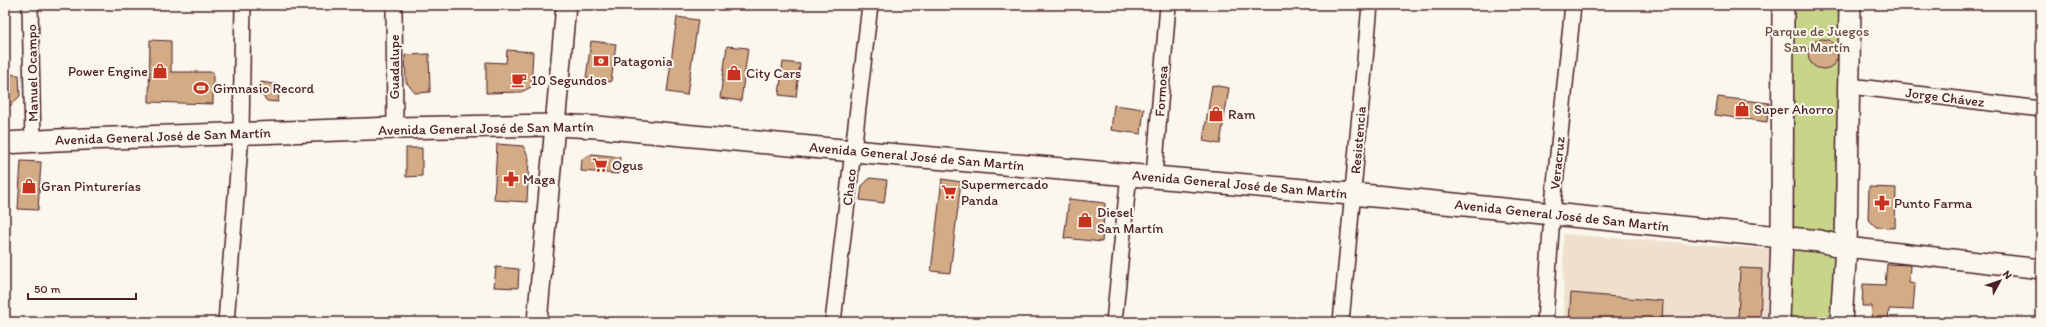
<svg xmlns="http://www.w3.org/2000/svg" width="2046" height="327" viewBox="0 0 2046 327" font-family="Itim,sans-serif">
<rect width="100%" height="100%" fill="#fbf7ec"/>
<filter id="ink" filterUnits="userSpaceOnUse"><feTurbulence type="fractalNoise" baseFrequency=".025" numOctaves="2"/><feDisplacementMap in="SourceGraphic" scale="8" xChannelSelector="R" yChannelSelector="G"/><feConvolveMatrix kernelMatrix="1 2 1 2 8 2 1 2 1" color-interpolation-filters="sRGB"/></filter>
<g filter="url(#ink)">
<path fill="#efe0cd" d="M 1563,234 L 1770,249 L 1766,322 L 1564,322 Z"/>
<path fill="#c8d589" stroke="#897a5a" d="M 1783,5 L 1850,5 L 1841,322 L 1779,322 Z"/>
<g fill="#d3ab84" stroke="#4a1f2b">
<path d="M 677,17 L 698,20 L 687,95 L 667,92 Z"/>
<circle cx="1823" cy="54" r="15"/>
<path d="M 150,40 L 171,41 L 171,72 L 213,72 L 213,104 L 149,102 Z"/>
<path d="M 591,41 L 616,44 L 611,82 L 586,78 Z"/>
<path d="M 727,46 L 748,48 L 741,101 L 720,98 Z"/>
<path d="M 507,50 L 533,52 L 531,87 L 521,92 L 486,93 L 486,62 L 506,63 Z"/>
<path d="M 429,54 L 430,92 L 415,93 L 406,82 L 405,55 Z"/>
<path d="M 783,62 L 800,64 L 796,97 L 779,95 Z"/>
<path d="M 5,74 L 19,75 L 20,96 L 5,111 Z"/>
<path d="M 261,82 L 280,85 L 278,102 L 267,101 L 259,92 Z"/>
<path d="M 1212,85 L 1229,88 L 1220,144 L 1203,141 Z"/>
<path d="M 1718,97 L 1769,103 L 1767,122 L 1715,115 Z"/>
<path d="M 1114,105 L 1144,109 L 1141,134 L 1111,130 Z"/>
<path d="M 497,144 L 523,146 L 529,158 L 527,202 L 494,200 Z"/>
<path d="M 406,148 L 422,148 L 422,176 L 406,177 Z"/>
<path d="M 592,154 L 620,157 L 618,174 L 581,171 L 582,159 Z"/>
<path d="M 21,161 L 41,162 L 38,210 L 18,209 Z"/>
<path d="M 870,178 L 887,180 L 884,203 L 860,200 L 862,186 Z"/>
<path d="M 942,179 L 961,182 L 950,273 L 931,271 Z"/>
<path d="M 1869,187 L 1896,188 L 1895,228 L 1876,227 L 1868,219 Z"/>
<path d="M 1069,199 L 1105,203 L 1102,242 L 1064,238 Z"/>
<path d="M 1887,264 L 1910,265 L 1909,283 L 1915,284 L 1913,310 L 1889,309 L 1888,322 L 1871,322 L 1872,306 L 1862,306 L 1863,284 L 1885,285 Z"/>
<path d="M 496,267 L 519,269 L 518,288 L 494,287 Z"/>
<path d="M 1740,268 L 1762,269 L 1760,322 L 1738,322 Z"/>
<path d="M 1571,293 L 1663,301 L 1662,322 L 1569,322 Z"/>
</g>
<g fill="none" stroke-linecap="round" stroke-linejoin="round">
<g stroke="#4a1f2b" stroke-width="18">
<g id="minor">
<path d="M 30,5 L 33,141"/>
<path d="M 394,5 L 395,128"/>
<path d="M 1850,86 L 2041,109"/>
<path d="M 1154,176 L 1168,5"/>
<path d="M 226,322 L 241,134 L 243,5"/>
<path d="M 833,322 L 870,5"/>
<path d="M 1114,322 L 1129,174"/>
<path d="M 1341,322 L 1370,5"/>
<path d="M 1545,322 L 1552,214 L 1573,5"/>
</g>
</g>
<g stroke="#4a1f2b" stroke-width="22">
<g id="tertiary">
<path d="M 1846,247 L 2041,269"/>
<path d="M 537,322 L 566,5"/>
</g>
</g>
<g stroke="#4a1f2b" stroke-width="24">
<g id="secondary">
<path d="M 5,143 L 57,140 L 395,128 L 553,125 L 597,127 L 853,151 L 1385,197 L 1819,241 L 1846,247"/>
<path d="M 1779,322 L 1782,237 L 1783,5"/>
<path d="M 1841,322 L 1846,247 L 1850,5"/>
</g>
</g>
<use href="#minor" stroke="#fbf7ec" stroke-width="15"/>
<use href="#tertiary" stroke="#fbf7ec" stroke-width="19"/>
<use href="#secondary" stroke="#fbf7ec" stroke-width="21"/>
</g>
</g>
<defs>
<g id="bank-bare" transform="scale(1.2)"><path d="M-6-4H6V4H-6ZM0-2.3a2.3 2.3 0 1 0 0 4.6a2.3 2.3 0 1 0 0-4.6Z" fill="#c8321e" stroke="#fbf7ec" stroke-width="2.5" paint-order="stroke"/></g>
<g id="shop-bare" transform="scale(1.2)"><path d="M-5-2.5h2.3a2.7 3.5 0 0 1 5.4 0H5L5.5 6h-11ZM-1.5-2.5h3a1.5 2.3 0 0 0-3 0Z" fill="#c8321e" stroke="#fbf7ec" stroke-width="2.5" paint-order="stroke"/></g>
<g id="cafe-bare" transform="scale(1.2)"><path d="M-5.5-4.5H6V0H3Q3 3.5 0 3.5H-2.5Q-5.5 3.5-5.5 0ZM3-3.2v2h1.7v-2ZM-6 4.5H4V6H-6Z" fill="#c8321e" stroke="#fbf7ec" stroke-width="2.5" paint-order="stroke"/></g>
<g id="stadium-bare" transform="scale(1.2)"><path d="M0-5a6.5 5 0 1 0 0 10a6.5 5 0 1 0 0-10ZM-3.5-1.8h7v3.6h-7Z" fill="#c8321e" stroke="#fbf7ec" stroke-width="2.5" paint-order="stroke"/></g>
<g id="supermarket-bare" transform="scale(1.2)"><path d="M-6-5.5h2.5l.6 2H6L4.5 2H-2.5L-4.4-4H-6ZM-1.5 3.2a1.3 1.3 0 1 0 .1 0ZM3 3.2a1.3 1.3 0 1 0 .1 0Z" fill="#c8321e" stroke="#fbf7ec" stroke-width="2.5" paint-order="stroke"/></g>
<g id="pharmacy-bare" transform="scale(1.2)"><path d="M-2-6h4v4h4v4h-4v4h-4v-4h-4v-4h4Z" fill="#c8321e" stroke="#fbf7ec" stroke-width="2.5" paint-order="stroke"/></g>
</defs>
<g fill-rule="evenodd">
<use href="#bank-bare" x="601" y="61"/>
<use href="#shop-bare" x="160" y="71"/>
<use href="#shop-bare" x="734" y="73"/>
<use href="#cafe-bare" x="519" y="80"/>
<use href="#stadium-bare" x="201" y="88"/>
<use href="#shop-bare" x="1742" y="109"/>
<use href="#shop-bare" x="1216" y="114"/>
<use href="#supermarket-bare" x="600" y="165"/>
<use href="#pharmacy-bare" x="511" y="179"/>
<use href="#shop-bare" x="29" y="186"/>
<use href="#supermarket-bare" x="949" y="192"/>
<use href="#pharmacy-bare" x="1882" y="203"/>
<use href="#shop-bare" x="1085" y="220"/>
</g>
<g text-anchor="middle" stroke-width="4" stroke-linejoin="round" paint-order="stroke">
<g font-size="14" fill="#6a4c42" stroke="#fbf7ec">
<text x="1817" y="36">Parque de Juegos<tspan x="1817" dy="16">San Martín</tspan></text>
</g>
<g font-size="14" fill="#4a1f2b" stroke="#fbf7ec" text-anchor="start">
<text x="613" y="66">Patagonia</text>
<text x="148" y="76" text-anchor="end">Power Engine</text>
<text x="746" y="78">City Cars</text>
<text x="531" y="85">10 Segundos</text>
<text x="213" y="93">Gimnasio Record</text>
<text x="1754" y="114">Super Ahorro</text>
<text x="1228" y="119">Ram</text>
<text x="612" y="170">Ogus</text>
<text x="523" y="184">Maga</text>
<text x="961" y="189">Supermercado<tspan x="961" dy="16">Panda</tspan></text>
<text x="41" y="191">Gran Pinturerías</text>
<text x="1894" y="208">Punto Farma</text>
<text x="1097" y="217">Diesel<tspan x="1097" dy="16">San Martín</tspan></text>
</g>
<g font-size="14" fill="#4a1f2b" stroke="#fbf7ec">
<text transform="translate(394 67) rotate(-90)" y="5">Guadalupe</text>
<text transform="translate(32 73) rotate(-91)" y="5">Manuel Ocampo</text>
<text transform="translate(1161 91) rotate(-86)" y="5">Formosa</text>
<text transform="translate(1945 97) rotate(7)" y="5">Jorge Chávez</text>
<text transform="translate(486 128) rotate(-1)" y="5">Avenida General José de San Martín</text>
<text transform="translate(163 136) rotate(-2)" y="5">Avenida General José de San Martín</text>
<text transform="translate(1358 140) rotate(-85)" y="5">Resistencia</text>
<text transform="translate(917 156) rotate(5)" y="5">Avenida General José de San Martín</text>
<text transform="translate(1557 163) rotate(-84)" y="5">Veracruz</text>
<text transform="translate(1240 184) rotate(5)" y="5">Avenida General José de San Martín</text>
<text transform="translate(849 187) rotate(-83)" y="5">Chaco</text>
<text transform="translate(1562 215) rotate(6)" y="5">Avenida General José de San Martín</text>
</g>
</g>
<rect width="2046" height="327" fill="none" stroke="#fbf7ec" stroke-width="20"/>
<rect x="10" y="10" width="2026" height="307" fill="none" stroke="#4a1f2b" stroke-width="1.5" filter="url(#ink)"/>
<g transform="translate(2000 281) rotate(50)" stroke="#fbf7ec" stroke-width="3" paint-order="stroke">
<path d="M0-3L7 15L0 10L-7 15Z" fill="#4a1f2b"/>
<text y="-6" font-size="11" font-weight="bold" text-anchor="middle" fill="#4a1f2b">N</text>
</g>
<path d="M28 293v6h108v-6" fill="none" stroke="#4a1f2b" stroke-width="2"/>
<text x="34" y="293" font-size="12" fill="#4a1f2b" stroke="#fbf7ec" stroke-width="3" paint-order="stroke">50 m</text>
</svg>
